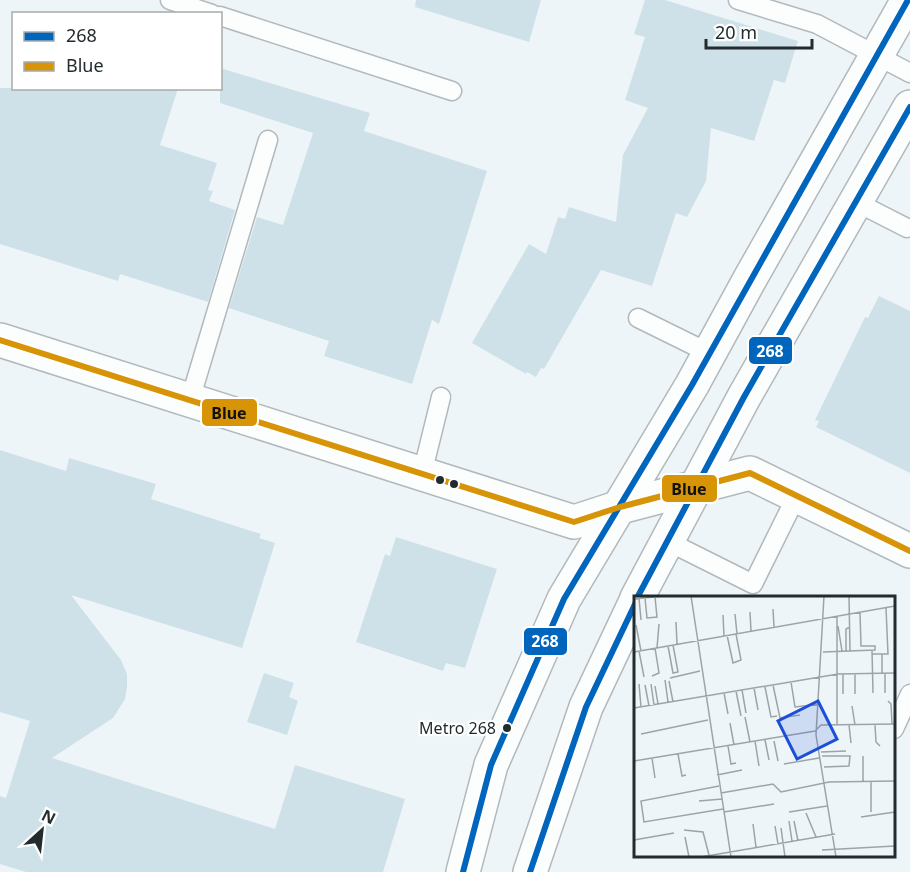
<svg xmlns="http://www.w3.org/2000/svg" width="910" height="872" viewBox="0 0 910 872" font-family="'Noto Sans',sans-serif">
<rect width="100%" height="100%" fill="#eef5f8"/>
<g fill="#cfe1e8">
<path d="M 416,0 L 541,0 L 529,42 L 415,7 Z"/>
<path d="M 645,0 L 665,0 L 798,41 L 785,83 L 774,80 L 754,141 L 711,128 L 706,181 L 687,217 L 676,213 L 652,286 L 601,270 L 544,369 L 541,368 L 536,377 L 527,372 L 526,374 L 472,343 L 529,244 L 546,254 L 558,217 L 565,219 L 569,207 L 616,222 L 623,155 L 648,108 L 625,100 L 645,37 L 634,34 Z"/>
<path d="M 220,68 L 370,113 L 364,131 L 487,171 L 439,324 L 432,320 L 412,384 L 324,356 L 329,341 L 229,308 L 257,217 L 283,225 L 313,133 L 220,103 Z"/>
<path d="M 0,88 L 178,88 L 160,145 L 217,163 L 208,190 L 213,191 L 209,201 L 235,210 L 208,302 L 120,274 L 118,281 L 0,244 Z"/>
<path d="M 879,296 L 910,311 L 910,473 L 816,427 L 819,421 L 815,420 L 865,317 L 868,318 Z"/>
<path d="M 0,450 L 66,471 L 69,458 L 156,484 L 151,499 L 261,534 L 259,538 L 275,543 L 242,648 L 71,595 L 121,660 L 127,674 L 127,687 L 125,699 L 113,718 L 52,758 L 275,829 L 295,765 L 405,799 L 383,872 L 26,872 L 0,864 L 0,796 L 6,798 L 30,721 L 0,712 Z"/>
<path d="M 396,537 L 497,569 L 465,668 L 446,663 L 443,671 L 356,642 L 385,554 L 390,556 Z"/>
<path d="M 264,673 L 294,683 L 289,697 L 298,701 L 287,735 L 247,722 Z"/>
</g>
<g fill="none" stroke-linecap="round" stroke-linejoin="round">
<g stroke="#b2b9bc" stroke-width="21">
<g id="lane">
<path d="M 170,0 L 212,14"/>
<path d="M 738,0 L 817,24 L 910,73"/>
<path d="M 220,16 L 452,91"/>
<path d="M 856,202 L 907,228"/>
<path d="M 638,318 L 709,353"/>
<path d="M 190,400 L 268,140"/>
<path d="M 422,474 L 441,397"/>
<path d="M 667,541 L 753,584 L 797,495"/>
<path d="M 894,729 L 910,694"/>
</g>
</g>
<g stroke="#b2b9bc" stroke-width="36">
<g id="secondary">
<path d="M 0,340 L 574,522 L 620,507 L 750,473 L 910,551"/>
<path d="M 637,598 L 744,397 L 910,107"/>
<path d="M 463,872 L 491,765 L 564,599 L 692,385 L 751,277 L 908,0"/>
<path d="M 530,872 L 586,707 L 636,601"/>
</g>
</g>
<use href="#lane" stroke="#fcfefe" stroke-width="18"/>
<use href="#secondary" stroke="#fcfefe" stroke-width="33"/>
<g stroke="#fff" stroke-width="10">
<g id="bus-1">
<path d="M 637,598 L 744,397 L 910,107"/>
<path d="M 463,872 L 491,765 L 564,599 L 692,385 L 908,0"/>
<path d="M 530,872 L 586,707 L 636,602"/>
</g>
</g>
<g stroke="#fff" stroke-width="10">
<path id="bus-2" d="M 0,340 L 574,522 L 620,507 L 750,473 L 910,551"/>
</g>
<use href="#bus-1" stroke="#0065bd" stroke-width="6"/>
<use href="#bus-2" stroke="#d79407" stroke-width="6"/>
</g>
<g fill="#222b2e" stroke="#fff" stroke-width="2">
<circle cx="440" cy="480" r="5"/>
<circle cx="454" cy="484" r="5"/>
<circle cx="507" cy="728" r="5"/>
</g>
<g text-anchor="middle" stroke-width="4.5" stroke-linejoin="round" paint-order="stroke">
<g font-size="16" fill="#222b2e" stroke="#fff" text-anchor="end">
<text x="496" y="734">Metro 268</text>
</g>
</g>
<g transform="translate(634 596)">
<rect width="261" height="261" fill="#eef5f8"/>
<path fill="none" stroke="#9ca4a7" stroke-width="1.5" d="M 57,0 L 97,261M 190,0 L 182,139 L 202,261M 215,0 L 216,55M 5,2 L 7,24M 11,2 L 13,22 L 23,21 L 21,1M 0,3 L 29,0M 139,13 L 140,31M 116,16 L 117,35M 101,18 L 103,38M 89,19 L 90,40M 203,20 L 203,129M 42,26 L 43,48M 2,29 L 7,55M 204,30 L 208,55M 93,39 L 99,67 L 107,64 L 102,38M 34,50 L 39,77 L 44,76 L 39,49M 23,52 L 25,28M 238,54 L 239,97M 5,55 L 10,81M 212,55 L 212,33 L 216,31M 0,56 L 261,10M 189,56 L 241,54 L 241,50 L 227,50 L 226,16M 238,58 L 248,58 L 248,77M 248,58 L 254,58 L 252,12M 209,78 L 209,98M 18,80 L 25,77 L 21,52M 36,82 L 66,75M 31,84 L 34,106M 35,85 L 39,106M 157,86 L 161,111 L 186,108M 5,88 L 7,111M 17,88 L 20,109M 11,89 L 15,110M 139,89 L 146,122 L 166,119M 21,90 L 24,108M 131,91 L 137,121 L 143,120M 120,92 L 124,114M 108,94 L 112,117M 102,95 L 107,120M 90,97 L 94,118M 251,97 L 251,77M 221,98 L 221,77M 254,105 L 257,108 L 258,128M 218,110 L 221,129M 0,112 L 204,78 L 261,77M 111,121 L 116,146M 96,127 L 100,149M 215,129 L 217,147M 241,129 L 242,146 L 246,150M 7,138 L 74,124M 131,144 L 135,164M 121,145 L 125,170M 140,145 L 144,165M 94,150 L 97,168 L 102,167M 187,156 L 212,155M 44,158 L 48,180 L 52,179M 188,160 L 216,160 L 215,170 L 190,171M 229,160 L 229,185M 18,162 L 21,182M 0,165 L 181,135 L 187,129 L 261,128M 150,168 L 185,162M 83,179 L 108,174M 237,185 L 237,216M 139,188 L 147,196 L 195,186 L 261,185M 85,190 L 7,205 L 10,226 L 89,213M 87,197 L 139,188M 65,205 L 88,203M 90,216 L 140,208M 155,216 L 193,210M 172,217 L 182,241M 227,221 L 261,216M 155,225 L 158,245M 160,225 L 164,245M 119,228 L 122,251M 141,230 L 144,248M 147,232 L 151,261M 50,234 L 69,236 L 75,259M 51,241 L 55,261M 0,244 L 40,237M 188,254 L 261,250M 67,261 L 201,238"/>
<path fill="#1d4ed8" fill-opacity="0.15" stroke="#1d4ed8" stroke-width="3" d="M 184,105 L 203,143 L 163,163 L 144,125 Z"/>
<rect width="261" height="261" fill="none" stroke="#222b2e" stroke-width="3"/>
</g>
<g stroke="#fff" stroke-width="2">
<rect x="748" y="336" width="45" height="29" rx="6" fill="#0065bd"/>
<rect x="201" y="398" width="57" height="29" rx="6" fill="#d79407"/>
<rect x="661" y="474" width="57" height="29" rx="6" fill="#d79407"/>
<rect x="523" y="627" width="45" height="29" rx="6" fill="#0065bd"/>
</g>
<g font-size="16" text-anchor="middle" font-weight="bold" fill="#fff">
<text x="770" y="357">268</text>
<text x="545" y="647">268</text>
</g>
<g font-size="16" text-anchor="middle" font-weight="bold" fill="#111">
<text x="229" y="419">Blue</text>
<text x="689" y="495">Blue</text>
</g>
<rect x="12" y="12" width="210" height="78" fill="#ffffff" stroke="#a7aaab" stroke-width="1.5"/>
<rect x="24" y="32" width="30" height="9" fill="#0065bd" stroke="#a7aaab" stroke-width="1.5"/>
<text x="66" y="42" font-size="18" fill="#222b2e">268</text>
<rect x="24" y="62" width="30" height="9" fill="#d79407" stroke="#a7aaab" stroke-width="1.5"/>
<text x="66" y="72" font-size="18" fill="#222b2e">Blue</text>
<g transform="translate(42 830) rotate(27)" stroke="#ffffff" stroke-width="4.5" paint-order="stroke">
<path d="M0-4.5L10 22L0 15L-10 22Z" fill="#222b2e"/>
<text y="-9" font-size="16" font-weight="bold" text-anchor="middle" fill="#222b2e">N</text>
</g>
<path d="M706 39v9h106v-9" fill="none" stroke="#222b2e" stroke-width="3"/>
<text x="715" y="39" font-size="18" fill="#222b2e" stroke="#ffffff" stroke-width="4.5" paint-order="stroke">20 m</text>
</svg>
